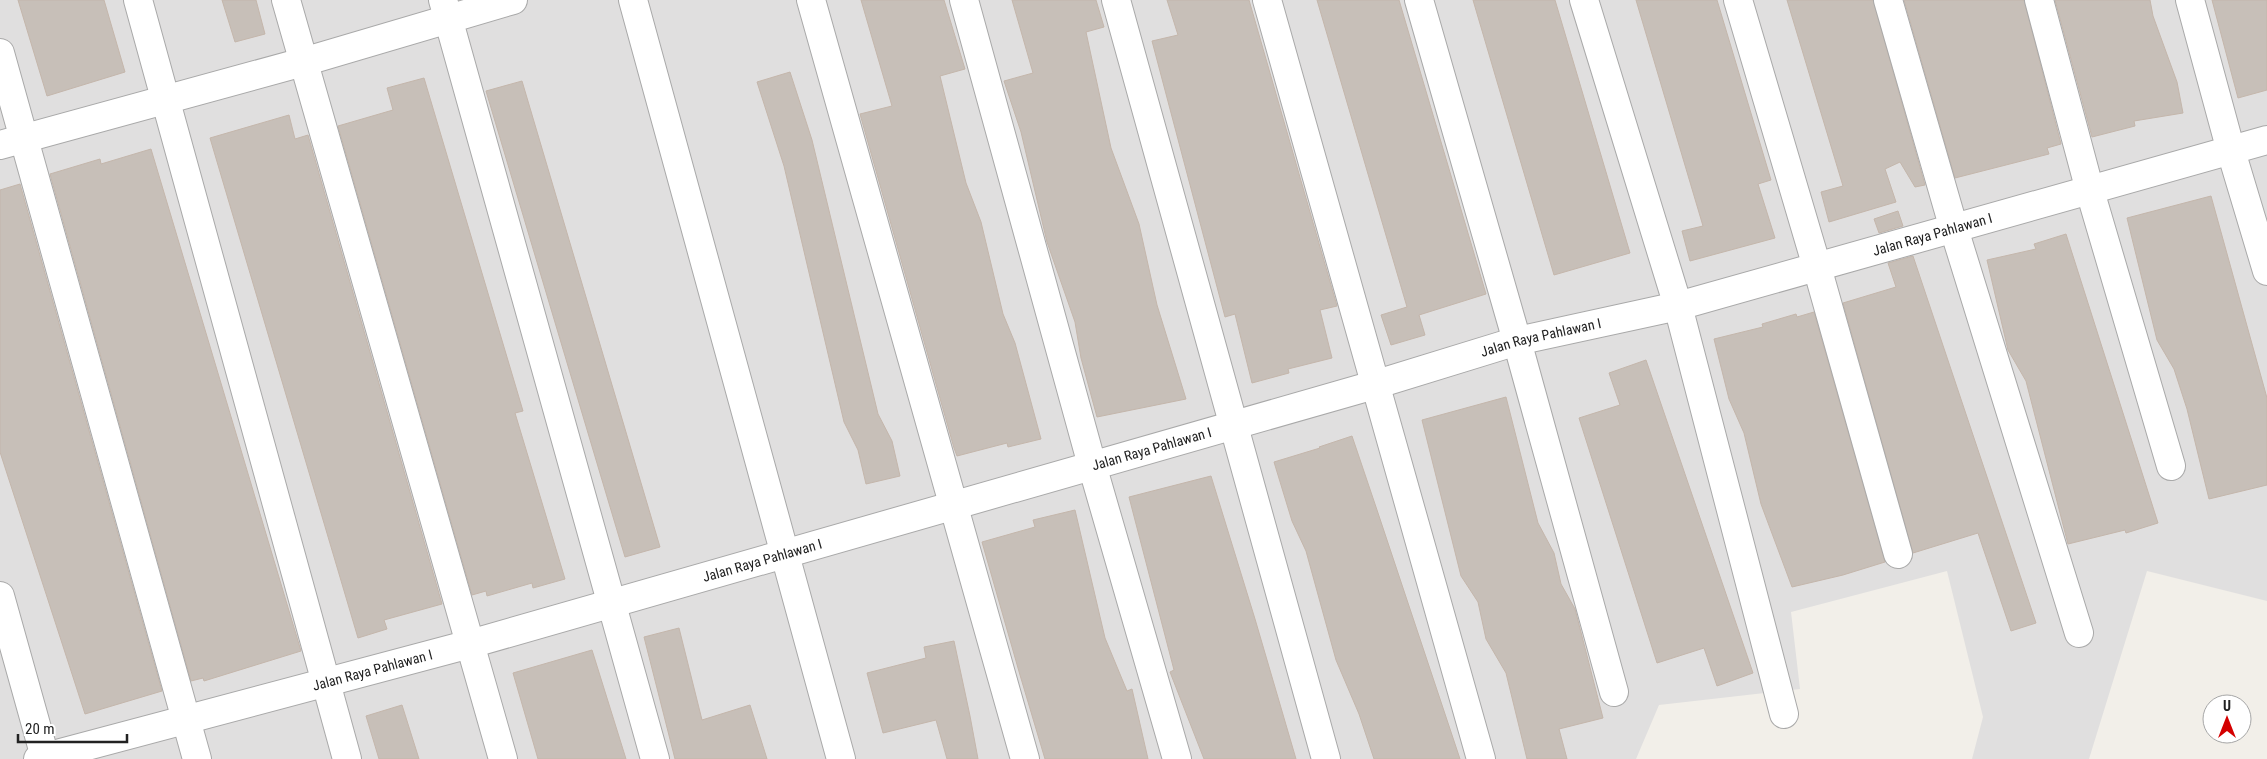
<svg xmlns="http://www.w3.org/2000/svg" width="2267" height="759" font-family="'Roboto Condensed',sans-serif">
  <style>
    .residential { fill: #e0dfdf }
    .building { fill: #c7bfb8; stroke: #c4b6ab }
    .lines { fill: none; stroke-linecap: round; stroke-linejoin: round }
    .minor-casing { stroke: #a9a9a9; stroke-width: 30 }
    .minor { stroke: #fff; stroke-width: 28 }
    .labels { text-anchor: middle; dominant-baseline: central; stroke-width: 5; stroke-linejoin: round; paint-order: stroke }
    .street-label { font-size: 14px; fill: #222; stroke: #fff }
  </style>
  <rect width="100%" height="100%" fill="#f2efe9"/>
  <path class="residential" d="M0,0H2267V601L2147,571L2089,759H1972L1983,717L1947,571L1791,612L1800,689L1659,705L1636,759H0Z"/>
  <g class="building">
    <path d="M18,0H104L125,72L47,96Z"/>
    <path d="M222,0H256L265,34L235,42Z"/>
    <path d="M861,0H944L965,69L940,76L966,183L981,222L1003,314L1015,343L1041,439L1008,447L1007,443L957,456L954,448L860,114L892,106Z"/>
    <path d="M1012,0H1096L1104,27L1086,32L1111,148L1139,224L1157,305L1186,399L1097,417L1081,358L1075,322L1047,242L1021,132L1004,81L1033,73Z"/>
    <path d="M1167,0H1249L1337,306L1320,310L1332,358L1288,369L1289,373L1252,383L1235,314L1225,317L1152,41L1178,35Z"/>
    <path d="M1317,0H1399L1486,294L1419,315L1425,335L1391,345L1381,315L1407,307Z"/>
    <path d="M1473,0H1555L1630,253L1554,275Z"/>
    <path d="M1636,0H1717L1771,180L1758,184L1775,238L1690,261L1682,231L1703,226Z"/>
    <path d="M1787,0H1873L1925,185L1915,187L1900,162L1885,169L1896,202L1829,222L1821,192L1843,186Z"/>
    <path d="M1904,0H2024L2061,144L2047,148L2049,154L1955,178Z"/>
    <path d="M2055,0H2150L2153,16L2177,82L2183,113L2134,121L2135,126L2092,137Z"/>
    <path d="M2212,0H2267V90L2238,98Z"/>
    <path d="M790,72L812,140L878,414L892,441L900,476L866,484L858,450L844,422L784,166L757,82Z"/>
    <path d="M424,78L523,411L515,413L565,579L533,588L532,583L487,596L486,591L472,595L338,126L393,110L387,88Z"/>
    <path d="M522,81L660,547L625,557L486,91Z"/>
    <path d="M289,115L295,139L308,135L442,604L384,620L387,629L358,638L210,138Z"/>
    <path d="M151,149L301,651L204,681L203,678L191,681L50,174L100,159L101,164Z"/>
    <path d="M20,184L162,691L85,714L0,452V190Z"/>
    <path d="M2211,196L2267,398V485L2209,499L2187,409L2174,369L2157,340L2127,218Z"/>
    <path d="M1898,211L1903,226L1879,233L1874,219Z"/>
    <path d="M2066,234L2158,523L2126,533L2125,530L2068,544L2026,381L2008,350L1987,260L2036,249L2034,244Z"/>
    <path d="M1913,256L2036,623L2011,631L1978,533L1913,553L1843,303L1896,287L1888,263Z"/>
    <path d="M1814,312L1885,562L1843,575L1792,587L1761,504L1744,433L1729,399L1714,339L1763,327L1762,324L1796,314L1797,317Z"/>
    <path d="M1646,360L1753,673L1717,686L1704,648L1657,663L1579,418L1620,405L1609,373Z"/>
    <path d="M1506,397L1538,523L1554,553L1561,584L1575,609L1603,718L1559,729L1567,759H1527L1506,673L1486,639L1478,602L1461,576L1422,420Z"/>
    <path d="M1352,436L1377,510L1460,759H1374L1359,714L1336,660L1306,551L1292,521L1274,462L1320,448L1319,447Z"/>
    <path d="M1211,476L1255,619L1296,759H1204L1170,672L1174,670L1129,497Z"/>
    <path d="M1075,510L1105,638L1127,691L1132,689L1148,759H1045L1020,675L982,542L1035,527L1033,520Z"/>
    <path d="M679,628L702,720L750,705L767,759H675L644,637Z"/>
    <path d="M954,641L970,716L978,759H947L936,720L883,733L867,673L926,658L924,647Z"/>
    <path d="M592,650L626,759H538L513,673Z"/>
    <path d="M402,705L419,759H379L366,716Z"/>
  </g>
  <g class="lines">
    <defs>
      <g id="minor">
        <path d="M138,0L347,759"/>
        <path d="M286,0L503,759"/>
        <path d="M443,0L655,759"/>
        <path d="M633,0L841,759"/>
        <path d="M811,0L1025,759"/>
        <path d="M964,0L1092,465L1177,759"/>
        <path d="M1116,0L1326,759"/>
        <path d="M1267,0L1481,759"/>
        <path d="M1419,0L1517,341L1614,692"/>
        <path d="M1584,0L1678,306L1784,714"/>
        <path d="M1738,0L1817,267L1898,554"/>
        <path d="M1888,0L1954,229L2079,633"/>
        <path d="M2039,0L2090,191L2171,466"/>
        <path d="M2190,0L2231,151L2267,271"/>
        <path d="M0,53L197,759"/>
        <path d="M0,145L303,62L513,0"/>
        <path d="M0,596L45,757"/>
        <path id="s1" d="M38,759L470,644L1374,385L1517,341L1678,306L2267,140"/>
      </g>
    </defs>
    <use href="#minor" class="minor-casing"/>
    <use href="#minor" class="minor"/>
  </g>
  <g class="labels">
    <g class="street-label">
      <text stroke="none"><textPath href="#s1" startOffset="1966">Jalan Raya Pahlawan I</textPath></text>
      <text stroke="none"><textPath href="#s1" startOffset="1561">Jalan Raya Pahlawan I</textPath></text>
      <text stroke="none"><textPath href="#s1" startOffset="1156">Jalan Raya Pahlawan I</textPath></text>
      <text stroke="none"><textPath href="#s1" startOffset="751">Jalan Raya Pahlawan I</textPath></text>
      <text stroke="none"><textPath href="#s1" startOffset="346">Jalan Raya Pahlawan I</textPath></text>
    </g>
  </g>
  <g transform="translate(2227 719)"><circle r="24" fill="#ffffff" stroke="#a7a7a7"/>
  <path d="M0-4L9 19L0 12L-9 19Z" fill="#d40000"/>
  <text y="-8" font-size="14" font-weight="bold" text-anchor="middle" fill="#222222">U</text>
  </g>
  <path d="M18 734v8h109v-8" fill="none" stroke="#222222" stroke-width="2.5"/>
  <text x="25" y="734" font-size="15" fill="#222222" stroke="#ffffff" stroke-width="4" paint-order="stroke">20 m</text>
</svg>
